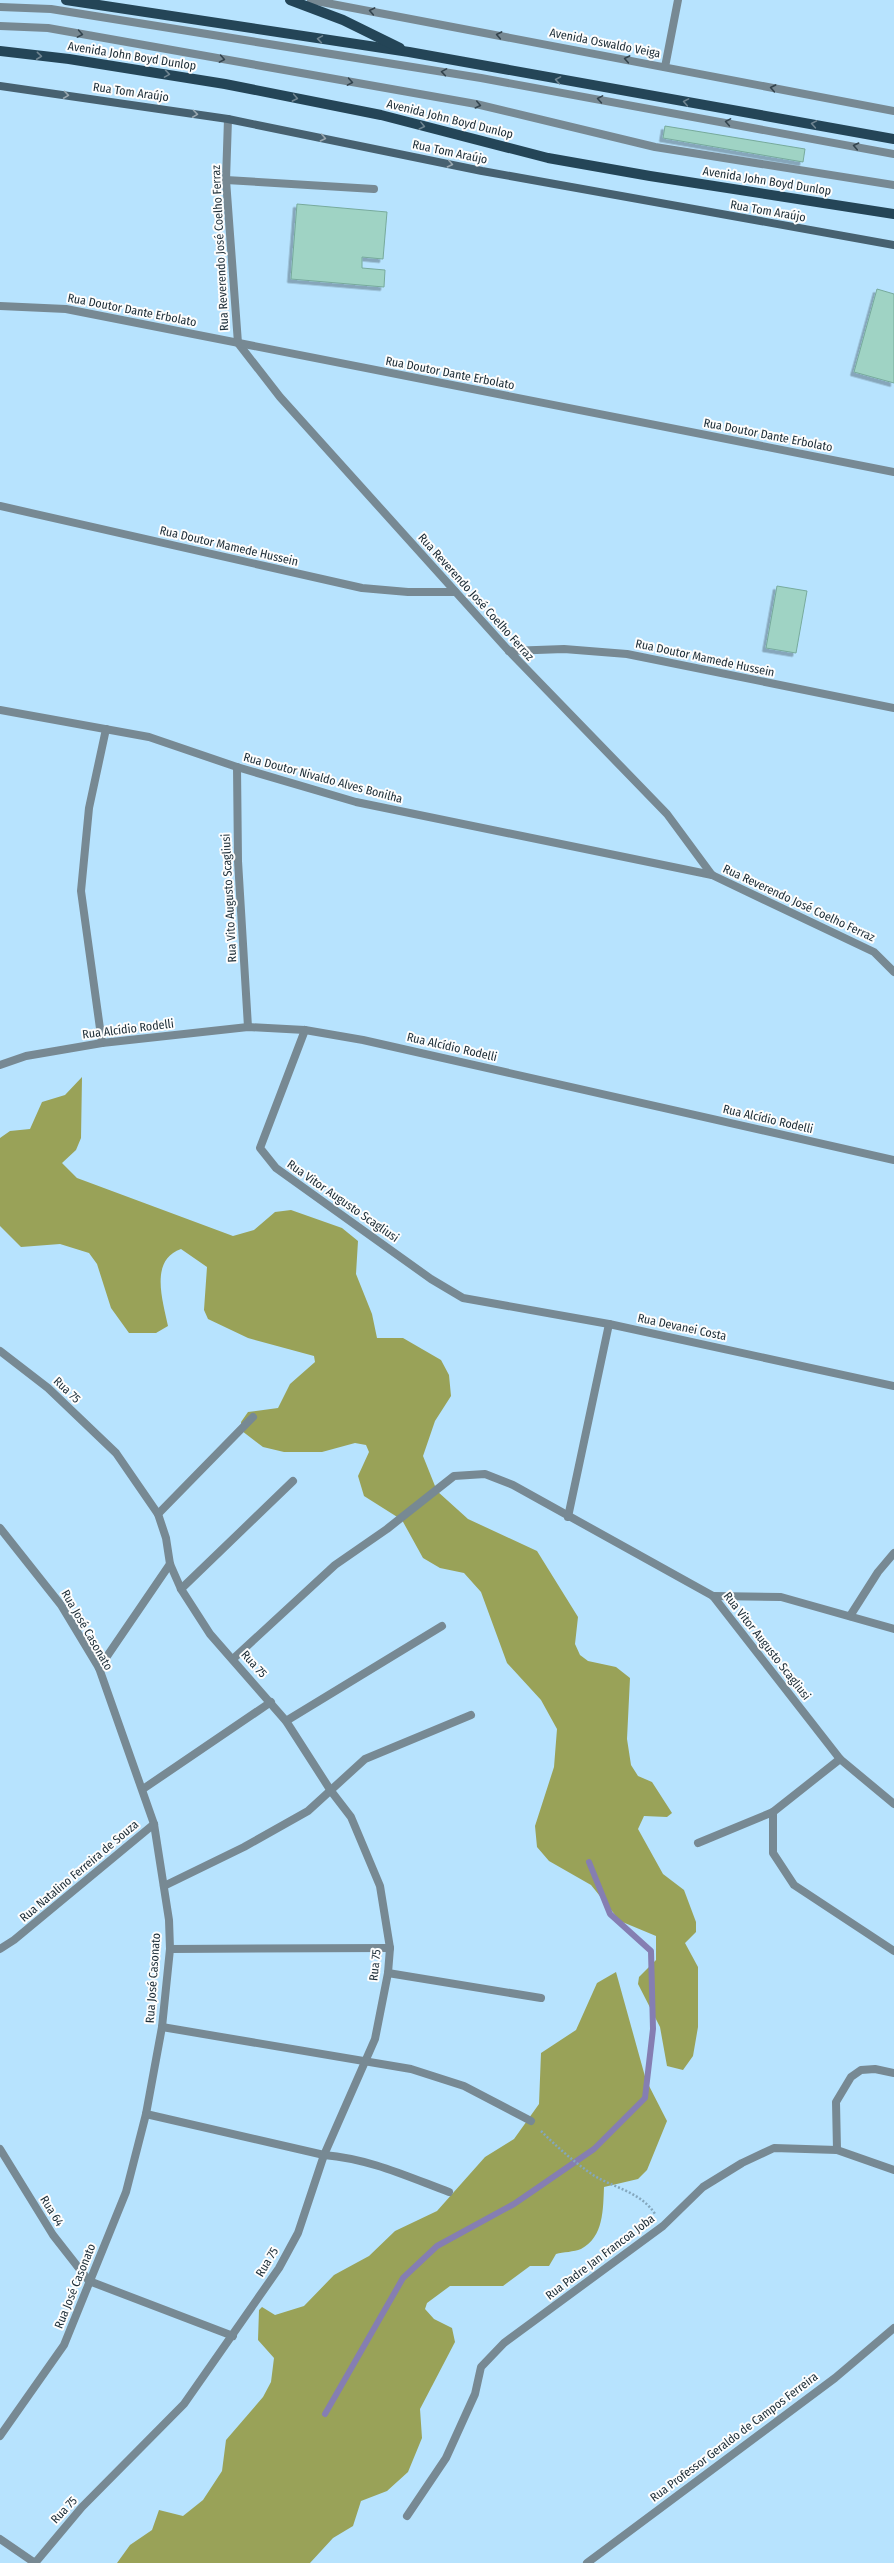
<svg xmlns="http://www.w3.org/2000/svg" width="894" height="2563" font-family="'Fira Sans Condensed',sans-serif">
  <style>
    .forest { fill: #99a258 }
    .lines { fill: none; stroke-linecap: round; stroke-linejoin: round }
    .stream { stroke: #857eb2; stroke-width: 6 }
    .building { fill: #9fd3c4; stroke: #77aa9c; filter: url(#shadow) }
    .path { stroke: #84a7bd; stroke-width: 2.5; stroke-dasharray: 2 2; stroke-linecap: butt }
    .lane { stroke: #778993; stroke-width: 8 }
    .street { stroke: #778993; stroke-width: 8 }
    .secondary { stroke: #476170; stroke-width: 8 }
    .primary { stroke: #244557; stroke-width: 10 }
    .oneway { stroke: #33444e }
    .oneway2 { stroke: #708591 }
    .oneway3 { stroke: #99a7af }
    .labels { text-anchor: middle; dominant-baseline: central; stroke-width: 4; stroke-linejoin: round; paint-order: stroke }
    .street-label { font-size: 12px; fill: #1c2d37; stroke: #fdfdfd }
  </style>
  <defs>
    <filter id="shadow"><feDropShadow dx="-3.5" dy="3.5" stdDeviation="0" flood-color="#0004"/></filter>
  </defs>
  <rect width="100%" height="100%" fill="#b7e3fe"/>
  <g class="forest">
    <path d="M82,1077L81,1138L76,1150L62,1163L77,1178L233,1236L254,1230L275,1212L291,1210L342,1228L358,1241L356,1274L372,1314L377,1338H403L441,1360L449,1375L451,1396L435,1421L423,1456L437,1491L468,1519L537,1551L578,1617L575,1644L580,1655L588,1661L616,1667L630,1678L627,1739L631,1765L638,1776L652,1782L672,1813L667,1817L644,1816L638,1829L663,1874L684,1890L696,1922V1932L685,1943L698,1967V2027L693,2056L683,2070L667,2066L660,2027L638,1984L639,1977L656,1960V1936L620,1921L591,1885L549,1861L537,1847L535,1826L554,1767L557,1729L541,1700L507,1663L481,1592L464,1573L440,1568L423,1558L402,1520L364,1496L358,1476L369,1452L366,1445L355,1443L322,1452H284L263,1447L242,1431L241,1422L248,1412L278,1408L290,1384L315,1362L314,1356L248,1338L208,1319L204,1310L207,1267L181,1249C149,1260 163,1301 168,1326L156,1333H129L111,1308L97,1264L89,1253L60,1244L21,1247L0,1226V1138L10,1131L30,1129L42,1102L65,1095Z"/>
    <path d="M616,1972L646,2080L667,2121L647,2170L638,2179L604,2187C603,2209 604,2237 581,2249C574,2252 563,2252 556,2254L549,2266H530L503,2286H450L427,2303L425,2309L434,2319L452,2328L455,2342L420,2409L422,2438L408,2472L387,2491L361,2501L353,2526L333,2538L310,2563H117L130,2545L152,2530L159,2510L183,2516L203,2500L222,2471L226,2440L263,2397L271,2382L274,2358L258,2340L259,2310L262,2307L275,2315L304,2306L334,2275L369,2256L395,2231L437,2211L485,2157L514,2139L539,2104L541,2053L576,2030L597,1983Z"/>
  </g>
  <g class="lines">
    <path class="stream" d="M325,2414L403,2278L437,2246L514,2204L594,2149L645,2098L653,2029L651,1951L610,1914L589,1862"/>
  </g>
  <g class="building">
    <path d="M665,126L805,149L803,162L663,138Z"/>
    <path d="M297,204L387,212L383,259L362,257V268L385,270L384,287L291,279Z"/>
    <path d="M877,289L894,294V383L854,372Z"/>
    <path d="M777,586L807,591L796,653L766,648Z"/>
  </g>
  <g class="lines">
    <path class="path" d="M541,2131C557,2147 574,2162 593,2175C614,2188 641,2192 655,2214"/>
    <g class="lane">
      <path d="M0,7L51,9L481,78L894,154"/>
      <path d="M0,26L48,28L476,104L655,147L894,185"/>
      <path d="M226,180L374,189"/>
      <path d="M158,1514L253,1417"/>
      <path d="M568,1517L609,1324"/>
      <path d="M181,1589L293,1481"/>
      <path d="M286,1721L442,1626"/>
      <path d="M143,1789L271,1702"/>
      <path d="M164,1886L244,1847L308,1811L365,1759L471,1715"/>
    </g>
    <g class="street">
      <path d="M311,0L894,111"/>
      <path d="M665,67L678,0"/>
      <path d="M228,119L226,180L238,343L280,397L509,651L667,814L712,875L874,952L894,972"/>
      <path d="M0,306L66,309L894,472"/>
      <path d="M0,506L362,588L408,592H455"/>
      <path d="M509,651L564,649L627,654L894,708"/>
      <path d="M0,710L149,737L237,767L356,802L712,875"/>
      <path d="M237,767L238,861L248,1027"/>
      <path d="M305,1030L260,1148L276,1168L431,1279L463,1298L609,1324L894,1386"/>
      <path d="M102,1043L81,891L89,808L106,729"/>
      <path d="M0,1065L26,1056L102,1043L248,1027L305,1030L363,1040L894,1160"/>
      <path d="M0,1351L48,1388L116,1453L158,1514L166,1538L170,1564L181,1589L210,1634L286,1721L331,1791L351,1817L380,1886L390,1948L388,1973L375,2039L324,2155L298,2233L279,2268L184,2404L82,2507L35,2563L0,2539"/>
      <path d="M0,1528L61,1605L99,1668L154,1824L169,1920L170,1949L162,2027L146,2114L126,2192L64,2345L0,2436"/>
      <path d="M713,1596L781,1597L894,1629"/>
      <path d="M850,1616L878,1572L894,1553"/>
      <path d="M233,1659L335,1565L387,1529L454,1476L485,1474L513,1485L713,1596L840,1759L894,1804"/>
      <path d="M99,1668L170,1564"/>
      <path d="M840,1759L773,1812V1853L794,1885L894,1951"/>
      <path d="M698,1843L773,1812"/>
      <path d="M0,1949L14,1940L154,1824"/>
      <path d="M170,1949L390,1948"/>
      <path d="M388,1973L541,1998"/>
      <path d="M162,2027L411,2069L464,2086L531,2121"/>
      <path d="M146,2114L324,2155C370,2159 406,2176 449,2192"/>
      <path d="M0,2149L53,2235L89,2281"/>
      <path d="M837,2150L836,2102L851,2077L861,2070L875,2069L894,2073"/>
      <path d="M89,2281L233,2336"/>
      <path d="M407,2516L446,2458L475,2394L481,2367L504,2343L663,2226L703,2187L742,2163L774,2148L837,2150L894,2170"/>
      <path d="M587,2563L835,2378L894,2328"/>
    </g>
    <path class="secondary" d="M0,86L228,119L482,171L894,245"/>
    <g class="primary">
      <path d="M66,0L409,52L894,139"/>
      <path d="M290,0L343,20L400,48"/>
      <path d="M0,51L69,59L225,84L381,115L548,158L650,176L894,214"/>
    </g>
  </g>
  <defs><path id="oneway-chevron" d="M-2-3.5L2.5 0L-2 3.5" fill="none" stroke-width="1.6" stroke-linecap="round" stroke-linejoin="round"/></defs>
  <g class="oneway">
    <use href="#oneway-chevron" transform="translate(372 11) rotate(-169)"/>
    <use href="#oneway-chevron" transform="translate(80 34) rotate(10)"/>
    <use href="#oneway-chevron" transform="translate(499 35) rotate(-169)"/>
    <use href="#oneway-chevron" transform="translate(222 59) rotate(10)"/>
    <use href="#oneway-chevron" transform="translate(627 59) rotate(-169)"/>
    <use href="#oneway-chevron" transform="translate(444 72) rotate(-171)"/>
    <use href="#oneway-chevron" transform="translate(350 82) rotate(10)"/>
    <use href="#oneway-chevron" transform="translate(773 88) rotate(-169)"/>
    <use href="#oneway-chevron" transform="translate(600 99) rotate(-170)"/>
    <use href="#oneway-chevron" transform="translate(478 105) rotate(13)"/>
    <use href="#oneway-chevron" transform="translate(728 122) rotate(-170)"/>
    <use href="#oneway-chevron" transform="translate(856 146) rotate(-168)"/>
  </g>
  <g class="oneway2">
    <use href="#oneway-chevron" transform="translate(320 39) rotate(-171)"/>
    <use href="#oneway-chevron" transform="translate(39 56) rotate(6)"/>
    <use href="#oneway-chevron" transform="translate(167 74) rotate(9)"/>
    <use href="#oneway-chevron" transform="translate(558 80) rotate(-170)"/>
    <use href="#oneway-chevron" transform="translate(295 98) rotate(11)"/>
    <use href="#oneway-chevron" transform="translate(686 102) rotate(-170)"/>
    <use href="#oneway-chevron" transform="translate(814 124) rotate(-170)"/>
    <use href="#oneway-chevron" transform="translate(422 126) rotate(14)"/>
  </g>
  <g class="oneway3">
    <use href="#oneway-chevron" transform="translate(66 95) rotate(8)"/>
    <use href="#oneway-chevron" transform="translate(195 114) rotate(8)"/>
    <use href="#oneway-chevron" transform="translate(323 138) rotate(12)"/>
    <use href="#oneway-chevron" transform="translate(450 164) rotate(12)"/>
  </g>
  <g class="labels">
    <g class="street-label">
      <text transform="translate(605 43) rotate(11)">Avenida Oswaldo Veiga</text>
      <text transform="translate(132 56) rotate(9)">Avenida John Boyd Dunlop</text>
      <text transform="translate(131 92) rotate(8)">Rua Tom Araújo</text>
      <text transform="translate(450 119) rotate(14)">Avenida John Boyd Dunlop</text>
      <text transform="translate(450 152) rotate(12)">Rua Tom Araújo</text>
      <text transform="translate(767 181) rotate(9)">Avenida John Boyd Dunlop</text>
      <text transform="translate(768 211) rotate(10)">Rua Tom Araújo</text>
      <text transform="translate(220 248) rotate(-93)">Rua Reverendo José Coelho Ferraz</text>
      <text transform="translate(132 310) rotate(11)">Rua Doutor Dante Erbolato</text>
      <text transform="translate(450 373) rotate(11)">Rua Doutor Dante Erbolato</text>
      <text transform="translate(768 435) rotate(11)">Rua Doutor Dante Erbolato</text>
      <text transform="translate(229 546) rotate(13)">Rua Doutor Mamede Hussein</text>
      <text transform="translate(476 597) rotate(48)">Rua Reverendo José Coelho Ferraz</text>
      <text transform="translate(705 658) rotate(12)">Rua Doutor Mamede Hussein</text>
      <text transform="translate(323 778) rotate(15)">Rua Doutor Nivaldo Alves Bonilha</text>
      <text transform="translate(229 898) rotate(-93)">Rua Vito Augusto Scagliusi</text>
      <text transform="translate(799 903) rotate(25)">Rua Reverendo José Coelho Ferraz</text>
      <text transform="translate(128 1029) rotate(-7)">Rua Alcídio Rodelli</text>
      <text transform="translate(452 1047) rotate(13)">Rua Alcídio Rodelli</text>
      <text transform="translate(768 1119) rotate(13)">Rua Alcídio Rodelli</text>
      <text transform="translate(343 1201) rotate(35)">Rua Vitor Augusto Scagliusi</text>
      <text transform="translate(682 1327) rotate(12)">Rua Devanei Costa</text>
      <text transform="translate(67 1390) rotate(43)">Rua 75</text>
      <text transform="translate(87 1630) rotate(60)">Rua José Casonato</text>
      <text transform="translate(767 1646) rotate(52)">Rua Vitor Augusto Scagliusi</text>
      <text transform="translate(254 1664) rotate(48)">Rua 75</text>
      <text transform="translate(79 1871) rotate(-40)">Rua Natalino Ferreira de Souza</text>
      <text transform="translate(375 1965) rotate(-84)">Rua 75</text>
      <text transform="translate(153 1978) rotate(-86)">Rua José Casonato</text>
      <text transform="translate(52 2211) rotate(58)">Rua 64</text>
      <text transform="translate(600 2257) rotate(-37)">Rua Padre Jan Francoa Joba</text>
      <text transform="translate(267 2262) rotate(-59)">Rua 75</text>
      <text transform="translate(75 2286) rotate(-68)">Rua José Casonato</text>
      <text transform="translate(734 2437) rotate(-37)">Rua Professor Geraldo de Campos Ferreira</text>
      <text transform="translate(64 2510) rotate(-47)">Rua 75</text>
    </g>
  </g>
</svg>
